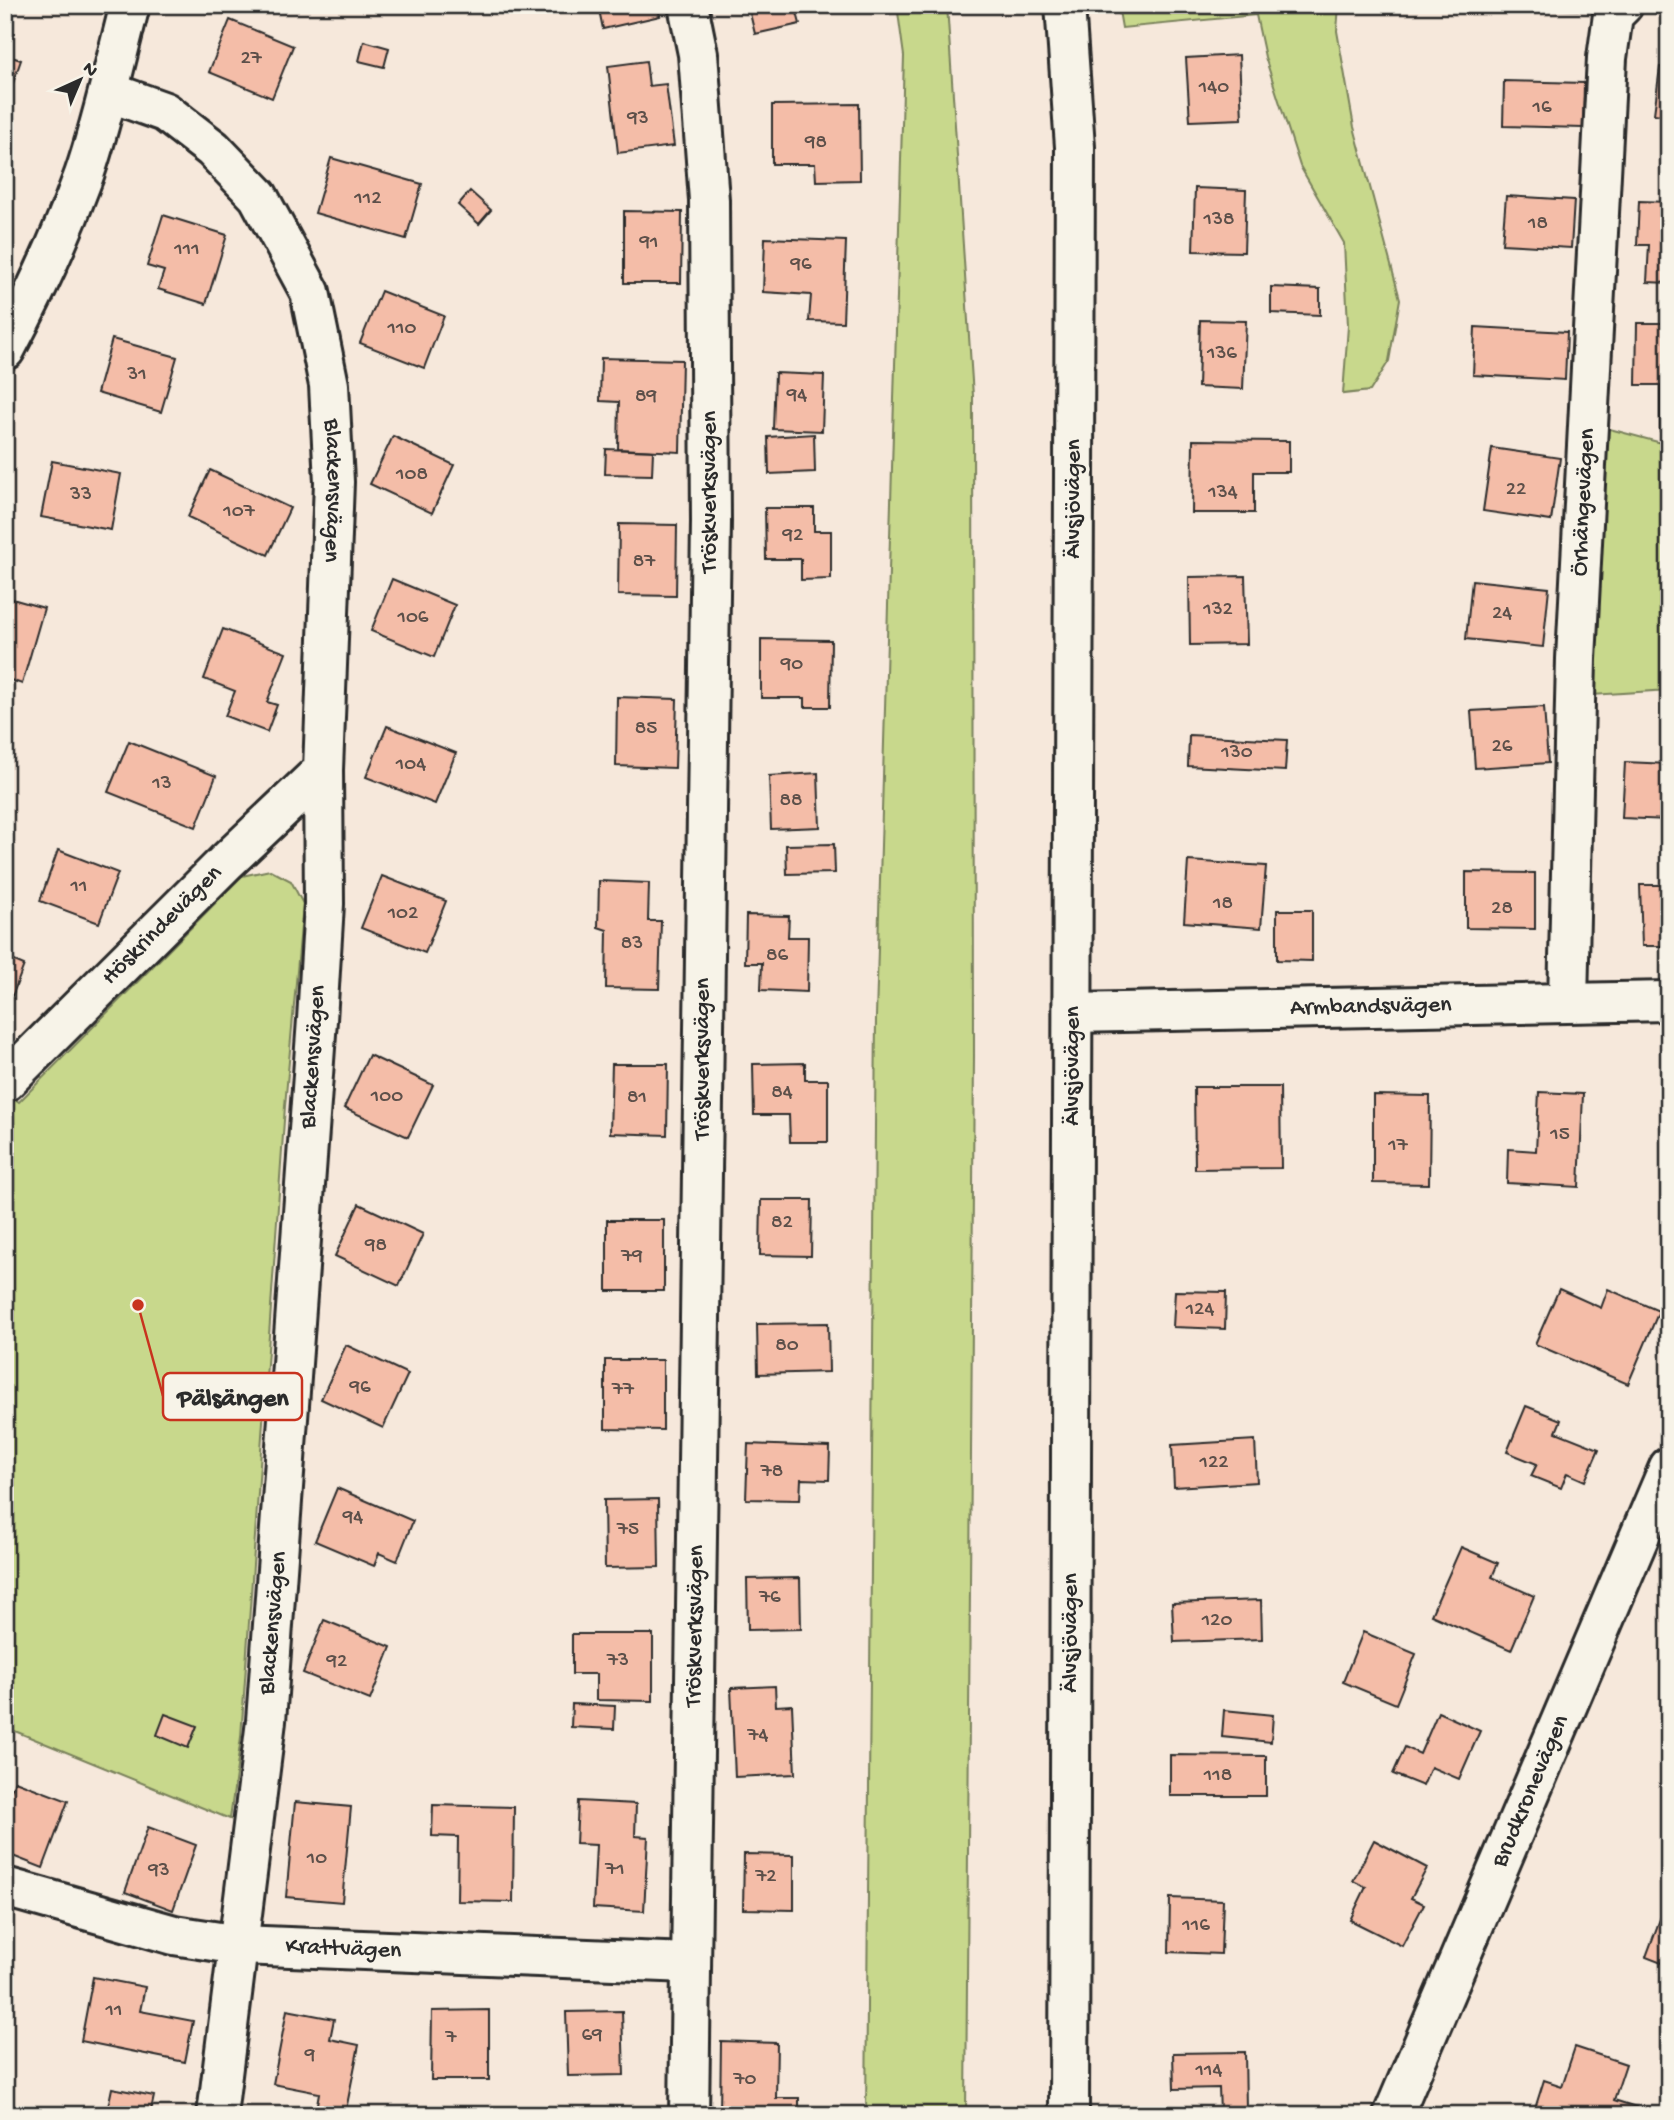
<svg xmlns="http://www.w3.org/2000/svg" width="1674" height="2120" font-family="'Gochi Hand',sans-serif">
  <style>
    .green { fill: #c8d88c; stroke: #7a825c; stroke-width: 2 }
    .building { fill: #f4bda8; stroke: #2b2b2b; stroke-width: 2 }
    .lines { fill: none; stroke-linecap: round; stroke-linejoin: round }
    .minor-casing { stroke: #2b2b2b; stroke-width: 44 }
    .tertiary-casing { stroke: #2b2b2b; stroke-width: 44 }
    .secondary-casing { stroke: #2b2b2b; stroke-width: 44 }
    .minor { stroke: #f7f3e8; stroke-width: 38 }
    .tertiary { stroke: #f7f3e8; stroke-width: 38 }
    .secondary { stroke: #f7f3e8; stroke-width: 38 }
    .labels { text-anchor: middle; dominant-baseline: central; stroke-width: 7; stroke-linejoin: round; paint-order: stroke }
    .number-label { font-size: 21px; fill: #5d504a }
    .street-label { font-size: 24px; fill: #2b2b2b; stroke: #f7f3e8 }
    .leader { fill: none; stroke: #c8321e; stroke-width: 2.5 }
    .callout-dot { fill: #c8321e; stroke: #f7f3e8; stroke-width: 2.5 }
    .callout { fill: #f7f3e8; stroke: #c8321e; stroke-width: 2.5 }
    .callout-label { font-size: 26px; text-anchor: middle; font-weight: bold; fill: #2b2b2b }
  </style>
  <rect width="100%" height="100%" fill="#f6e8db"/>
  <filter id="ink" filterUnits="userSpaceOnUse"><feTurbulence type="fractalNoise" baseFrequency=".0143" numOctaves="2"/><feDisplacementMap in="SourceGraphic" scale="14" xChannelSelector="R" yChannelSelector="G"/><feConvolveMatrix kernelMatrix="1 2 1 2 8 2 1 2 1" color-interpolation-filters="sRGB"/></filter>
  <g filter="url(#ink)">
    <g class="green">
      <path d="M897,5H947L973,396L974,1055L966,2115H866L876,1017L904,56Z"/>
      <path d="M1118,5H1339L1337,31L1354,127L1400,299L1389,361L1370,391L1343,394L1348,326L1344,243L1300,166L1265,57L1256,15L1122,28Z"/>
      <path d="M1606,428L1669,445V690L1592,695Z"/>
      <path d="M270,870L291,881L303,904L285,1106L241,1737L230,1819L5,1727V1092L19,1102L242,876Z"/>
    </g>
    <g class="building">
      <path d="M598,5H657L660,16L603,29Z"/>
      <path d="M748,5H795L800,24L755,34Z"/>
      <path d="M1520,5H1593V10L1519,8Z"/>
      <path d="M230,20L293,46L272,98L209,72Z"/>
      <path d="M364,41L389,48L384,67L359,61Z"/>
      <path d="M5,55L21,60L5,106Z"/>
      <path d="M1239,55L1242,119L1190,121L1186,58Z"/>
      <path d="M646,61L649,86L666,84L674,146L618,153L608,66Z"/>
      <path d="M1660,67L1669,68V116L1654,114Z"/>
      <path d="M1504,81L1584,83L1583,128L1503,126Z"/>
      <path d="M859,104L860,180L816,181L815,164H772V105Z"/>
      <path d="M331,158L422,184L406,239L315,213Z"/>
      <path d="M1195,188L1246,190L1244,252L1193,251Z"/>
      <path d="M470,191L491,210L479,224L458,205Z"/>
      <path d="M1506,196L1574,200L1571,248L1502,244Z"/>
      <path d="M1639,201L1669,202V283L1647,282L1649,245H1637Z"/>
      <path d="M624,211L682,212L681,283H624Z"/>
      <path d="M163,215L227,235L206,304L158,289L164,271L147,266Z"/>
      <path d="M765,238L846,241L843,322L809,321L811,295L763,292Z"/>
      <path d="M1271,287L1320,289V315L1271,313Z"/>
      <path d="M381,291L444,316L424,368L360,343Z"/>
      <path d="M1200,320L1246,321L1243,389L1198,387Z"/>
      <path d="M1637,323H1669V431H1660V385H1636Z"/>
      <path d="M1475,327L1567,332L1565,380L1473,375Z"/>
      <path d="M112,339L177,357L161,412L97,393Z"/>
      <path d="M601,358L682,360L680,452L618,449L619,402L600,401Z"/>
      <path d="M775,373L824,375L822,431L773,429Z"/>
      <path d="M814,434L815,472L769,474L768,437Z"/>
      <path d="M393,436L454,465L432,513L370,484Z"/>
      <path d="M1193,440L1289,441V472H1254V513H1192Z"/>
      <path d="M1492,448L1560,458L1551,521L1483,511Z"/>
      <path d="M606,449L653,451L652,475L605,474Z"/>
      <path d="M52,461L121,474L111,530L41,517Z"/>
      <path d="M210,470L290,508L268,555L188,517Z"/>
      <path d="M765,508H814V531H831V579L801,580V559H766Z"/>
      <path d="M619,524L677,525L676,596L618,595Z"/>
      <path d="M1245,576L1247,644L1190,645L1189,577Z"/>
      <path d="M392,579L455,605L434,657L371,631Z"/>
      <path d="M1472,580L1549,588L1543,647L1466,639Z"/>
      <path d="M5,597L44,608L22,684L5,678Z"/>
      <path d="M223,629L286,653L267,702L277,705L267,732L225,716L235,691L204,679Z"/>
      <path d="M761,639L831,640L830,707H805V698H761Z"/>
      <path d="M617,697L677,699L675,768L616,766Z"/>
      <path d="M1544,707L1548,763L1475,768L1471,711Z"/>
      <path d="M387,726L456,753L435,804L366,777Z"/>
      <path d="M1189,735L1287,740L1285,771L1188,766Z"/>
      <path d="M129,741L216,776L196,827L108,792Z"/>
      <path d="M1625,762L1669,764V820L1622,818Z"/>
      <path d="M818,773L820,827L771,829L769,776Z"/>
      <path d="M834,844L835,873L787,874L786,845Z"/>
      <path d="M58,850L118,873L99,923L40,901Z"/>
      <path d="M1188,861L1266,866L1261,928L1184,922Z"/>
      <path d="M1466,872L1535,873V929L1466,928Z"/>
      <path d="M382,876L446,901L425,953L361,928Z"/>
      <path d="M599,881L649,883L648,921H661L659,989L606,988L607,930L598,927Z"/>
      <path d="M1640,885H1669V946H1642Z"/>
      <path d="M1277,910H1312V961L1277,960Z"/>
      <path d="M746,915L789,916L788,937H808L807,992L761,990L762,963H745Z"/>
      <path d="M5,957L24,965L5,1015Z"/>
      <path d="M369,1055L433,1085L408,1137L344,1108Z"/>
      <path d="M805,1063V1080H828V1142H790L789,1115H754L753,1064Z"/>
      <path d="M612,1064H668L667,1135L610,1133Z"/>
      <path d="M1194,1087H1280L1281,1168L1195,1169Z"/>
      <path d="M1539,1092L1583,1094L1579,1187L1507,1183L1508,1149L1536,1151Z"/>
      <path d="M1373,1095L1430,1096L1429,1184L1373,1183Z"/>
      <path d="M761,1200H812L811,1256L760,1255Z"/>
      <path d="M359,1204L423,1234L399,1286L335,1256Z"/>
      <rect x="607" y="1220" width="57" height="71"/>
      <path d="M1559,1289L1601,1308L1608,1289L1659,1311L1628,1384L1535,1344Z"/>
      <path d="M1175,1291L1226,1292L1225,1329L1173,1327Z"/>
      <path d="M828,1323L829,1372L758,1374L757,1324Z"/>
      <path d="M346,1345L408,1374L383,1428L321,1399Z"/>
      <path d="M605,1360H663V1430L605,1429Z"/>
      <path d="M1526,1406L1561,1420L1556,1432L1599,1449L1585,1481L1567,1473L1561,1488L1531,1476L1537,1464L1507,1452Z"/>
      <path d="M1255,1440L1257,1482L1174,1487L1172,1445Z"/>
      <path d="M748,1444L830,1447L829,1480L801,1479L800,1500L746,1499Z"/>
      <path d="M337,1488L413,1521L397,1561L379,1553L374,1566L315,1541Z"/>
      <path d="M658,1499L659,1567L605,1568L604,1500Z"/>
      <path d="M1461,1547L1498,1563L1492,1577L1534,1596L1511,1650L1431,1615Z"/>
      <path d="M800,1578L801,1629L748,1630L747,1579Z"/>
      <path d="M1261,1600L1262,1639L1174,1642L1172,1603Z"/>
      <path d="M324,1620L391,1647L370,1700L303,1673Z"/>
      <path d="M1363,1632L1416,1654L1396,1704L1343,1682Z"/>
      <path d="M572,1634H653V1701L596,1700V1674H572Z"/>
      <path d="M775,1686L776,1706L792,1705L795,1774L735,1777L731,1688Z"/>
      <path d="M572,1704L615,1706L614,1729L571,1727Z"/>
      <path d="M1224,1710L1273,1715L1271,1742L1222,1737Z"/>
      <path d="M1438,1712L1480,1731L1459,1779L1431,1767L1423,1786L1393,1774L1405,1747L1420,1754Z"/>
      <path d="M165,1714L197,1726L188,1748L157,1735Z"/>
      <path d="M1170,1755L1266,1756V1796H1170Z"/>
      <path d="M15,1781L68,1801L43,1868L5,1853V1806Z"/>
      <path d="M578,1801L636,1804L635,1836L648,1837L644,1911L593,1908L596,1845L576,1844Z"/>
      <path d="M295,1802L351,1807L342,1902L286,1897Z"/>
      <path d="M433,1805L514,1807L513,1902L457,1901L458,1837L432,1836Z"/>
      <path d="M148,1827L196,1845L173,1910L125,1892Z"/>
      <path d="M1374,1840L1427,1868L1411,1898L1424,1904L1402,1946L1350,1920L1366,1887L1353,1881Z"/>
      <path d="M744,1854L794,1855V1910L743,1909Z"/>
      <path d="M1170,1898L1223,1900L1221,1954L1169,1952Z"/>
      <path d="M1663,1911L1669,1913V1981L1662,1978L1667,1965L1646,1957Z"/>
      <path d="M93,1977L145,1987L140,2011L193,2021L185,2062L81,2041Z"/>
      <path d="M287,2010L334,2019L330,2039L359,2045L345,2115H315L319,2093L273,2084Z"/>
      <path d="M489,2010V2080H431L432,2011Z"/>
      <path d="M622,2011L624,2075L568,2076L566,2012Z"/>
      <path d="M721,2041L777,2043L776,2098H799V2115H720Z"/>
      <path d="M1575,2047L1626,2064L1614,2100L1636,2107L1633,2115H1533L1544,2080L1562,2086Z"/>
      <path d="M1245,2052L1246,2109L1220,2110L1219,2088L1174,2089L1173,2053Z"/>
      <path d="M112,2088L154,2096L150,2115L107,2112Z"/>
    </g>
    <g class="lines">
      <defs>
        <g id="minor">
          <path d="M688,5L698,54L709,200L711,522L689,2115"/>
          <path id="s1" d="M109,92L165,112L213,149L258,196L310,292L329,385L334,482L323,770L324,904L317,1020L266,1721L217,2115"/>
          <path id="s2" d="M1568,1002L1576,659L1607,58L1613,15L1623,5"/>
          <path id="s3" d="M1073,1013L1669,1001"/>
          <path id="s4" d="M5,1082L225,863L323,770"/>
          <path id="s5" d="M5,1887L174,1935L239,1945L689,1963"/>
          <path id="s6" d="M1393,2115L1669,1467"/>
        </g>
        <path id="tertiary" d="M5,350C35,294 62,235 84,175C103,120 115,62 130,5"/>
        <path id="secondary" d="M1065,5L1075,147L1069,2115"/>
      </defs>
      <use href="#minor" class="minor-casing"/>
      <use href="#tertiary" class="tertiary-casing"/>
      <use href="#secondary" class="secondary-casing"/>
      <use href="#minor" class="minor"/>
      <use href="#tertiary" class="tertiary"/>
      <use href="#secondary" class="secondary"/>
    </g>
  </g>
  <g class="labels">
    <g class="number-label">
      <text x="251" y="59">27</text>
      <text x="1214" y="88">140</text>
      <text x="1542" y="108">16</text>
      <text x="638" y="119">93</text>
      <text x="816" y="143">98</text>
      <text x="368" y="199">112</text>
      <text x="1219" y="220">138</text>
      <text x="1538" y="224">18</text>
      <text x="649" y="243">91</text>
      <text x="187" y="250">111</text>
      <text x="801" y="265">96</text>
      <text x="402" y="329">110</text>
      <text x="1222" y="354">136</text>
      <text x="137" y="375">31</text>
      <text x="797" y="396">94</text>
      <text x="646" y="397">89</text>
      <text x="412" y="475">108</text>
      <text x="1516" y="490">22</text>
      <text x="1223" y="493">134</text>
      <text x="81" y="495">33</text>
      <text x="239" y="512">107</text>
      <text x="793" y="536">92</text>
      <text x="644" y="562">87</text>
      <text x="1218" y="610">132</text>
      <text x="1502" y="614">24</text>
      <text x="413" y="618">106</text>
      <text x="792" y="665">90</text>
      <text x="646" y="729">85</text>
      <text x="1502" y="747">26</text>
      <text x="1237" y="753">130</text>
      <text x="411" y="765">104</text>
      <text x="162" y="784">13</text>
      <text x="791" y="801">88</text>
      <text x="79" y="887">11</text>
      <text x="1223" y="904">18</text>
      <text x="1502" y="909">28</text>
      <text x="403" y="914">102</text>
      <text x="632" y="944">83</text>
      <text x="777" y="956">86</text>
      <text x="782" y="1093">84</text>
      <text x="387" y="1097">100</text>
      <text x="637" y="1098">81</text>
      <text x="1560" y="1135">15</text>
      <text x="1398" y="1146">17</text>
      <text x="782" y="1223">82</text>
      <text x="376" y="1246">98</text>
      <text x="632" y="1257">79</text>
      <text x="1200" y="1310">124</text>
      <text x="787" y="1346">80</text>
      <text x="360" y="1388">96</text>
      <text x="623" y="1390">77</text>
      <text x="1214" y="1463">122</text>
      <text x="772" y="1472">78</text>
      <text x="353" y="1518">94</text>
      <text x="628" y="1530">75</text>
      <text x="770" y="1598">76</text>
      <text x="1217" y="1621">120</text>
      <text x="618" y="1661">73</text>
      <text x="337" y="1662">92</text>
      <text x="758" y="1736">74</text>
      <text x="1218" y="1776">118</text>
      <text x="317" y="1859">10</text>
      <text x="615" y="1870">71</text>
      <text x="159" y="1871">93</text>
      <text x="766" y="1877">72</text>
      <text x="1196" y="1926">116</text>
      <text x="114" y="2011">11</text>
      <text x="592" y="2036">69</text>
      <text x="451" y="2038">7</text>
      <text x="310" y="2056">9</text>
      <text x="1209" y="2071">114</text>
      <text x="745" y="2080">70</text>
    </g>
    <g class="street-label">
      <text stroke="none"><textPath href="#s1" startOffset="495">Blackensvägen</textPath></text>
      <text transform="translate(710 492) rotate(-90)">Tröskverksvägen</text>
      <text transform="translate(1074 499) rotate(-90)">Älvsjövägen</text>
      <text stroke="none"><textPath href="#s2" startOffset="500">Örhängevägen</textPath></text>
      <text stroke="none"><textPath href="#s4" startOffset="222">Höskrindevägen</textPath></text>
      <text stroke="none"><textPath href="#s3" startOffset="298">Armbandsvägen</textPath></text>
      <text transform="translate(314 1057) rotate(-86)">Blackensvägen</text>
      <text transform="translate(703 1059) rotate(-90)">Tröskverksvägen</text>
      <text transform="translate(1073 1066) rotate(-90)">Älvsjövägen</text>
      <text transform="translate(274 1623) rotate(-85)">Blackensvägen</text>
      <text transform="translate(696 1626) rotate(-89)">Tröskverksvägen</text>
      <text transform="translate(1071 1633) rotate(-90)">Älvsjövägen</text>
      <text stroke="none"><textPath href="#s6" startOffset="352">Brudkronevägen</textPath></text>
      <text stroke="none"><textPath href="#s5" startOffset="346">Krattvägen</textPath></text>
    </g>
  </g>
  <path class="leader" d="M138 1305L163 1396"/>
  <circle class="callout-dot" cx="138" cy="1305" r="7"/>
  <rect class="callout" x="163" y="1373" width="139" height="47" rx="7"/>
  <g class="callout-label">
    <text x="233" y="1405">Pälsängen</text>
  </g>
  <rect width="1674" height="2120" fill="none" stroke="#f7f3e8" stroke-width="28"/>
  <rect x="14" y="14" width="1646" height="2092" fill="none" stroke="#2b2b2b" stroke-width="2.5" filter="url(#ink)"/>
  <g transform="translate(80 80) rotate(44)" stroke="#f7f3e8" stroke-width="5" paint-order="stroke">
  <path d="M0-5L12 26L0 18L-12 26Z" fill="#2b2b2b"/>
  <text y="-10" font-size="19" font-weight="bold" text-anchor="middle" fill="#2b2b2b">N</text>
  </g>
</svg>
